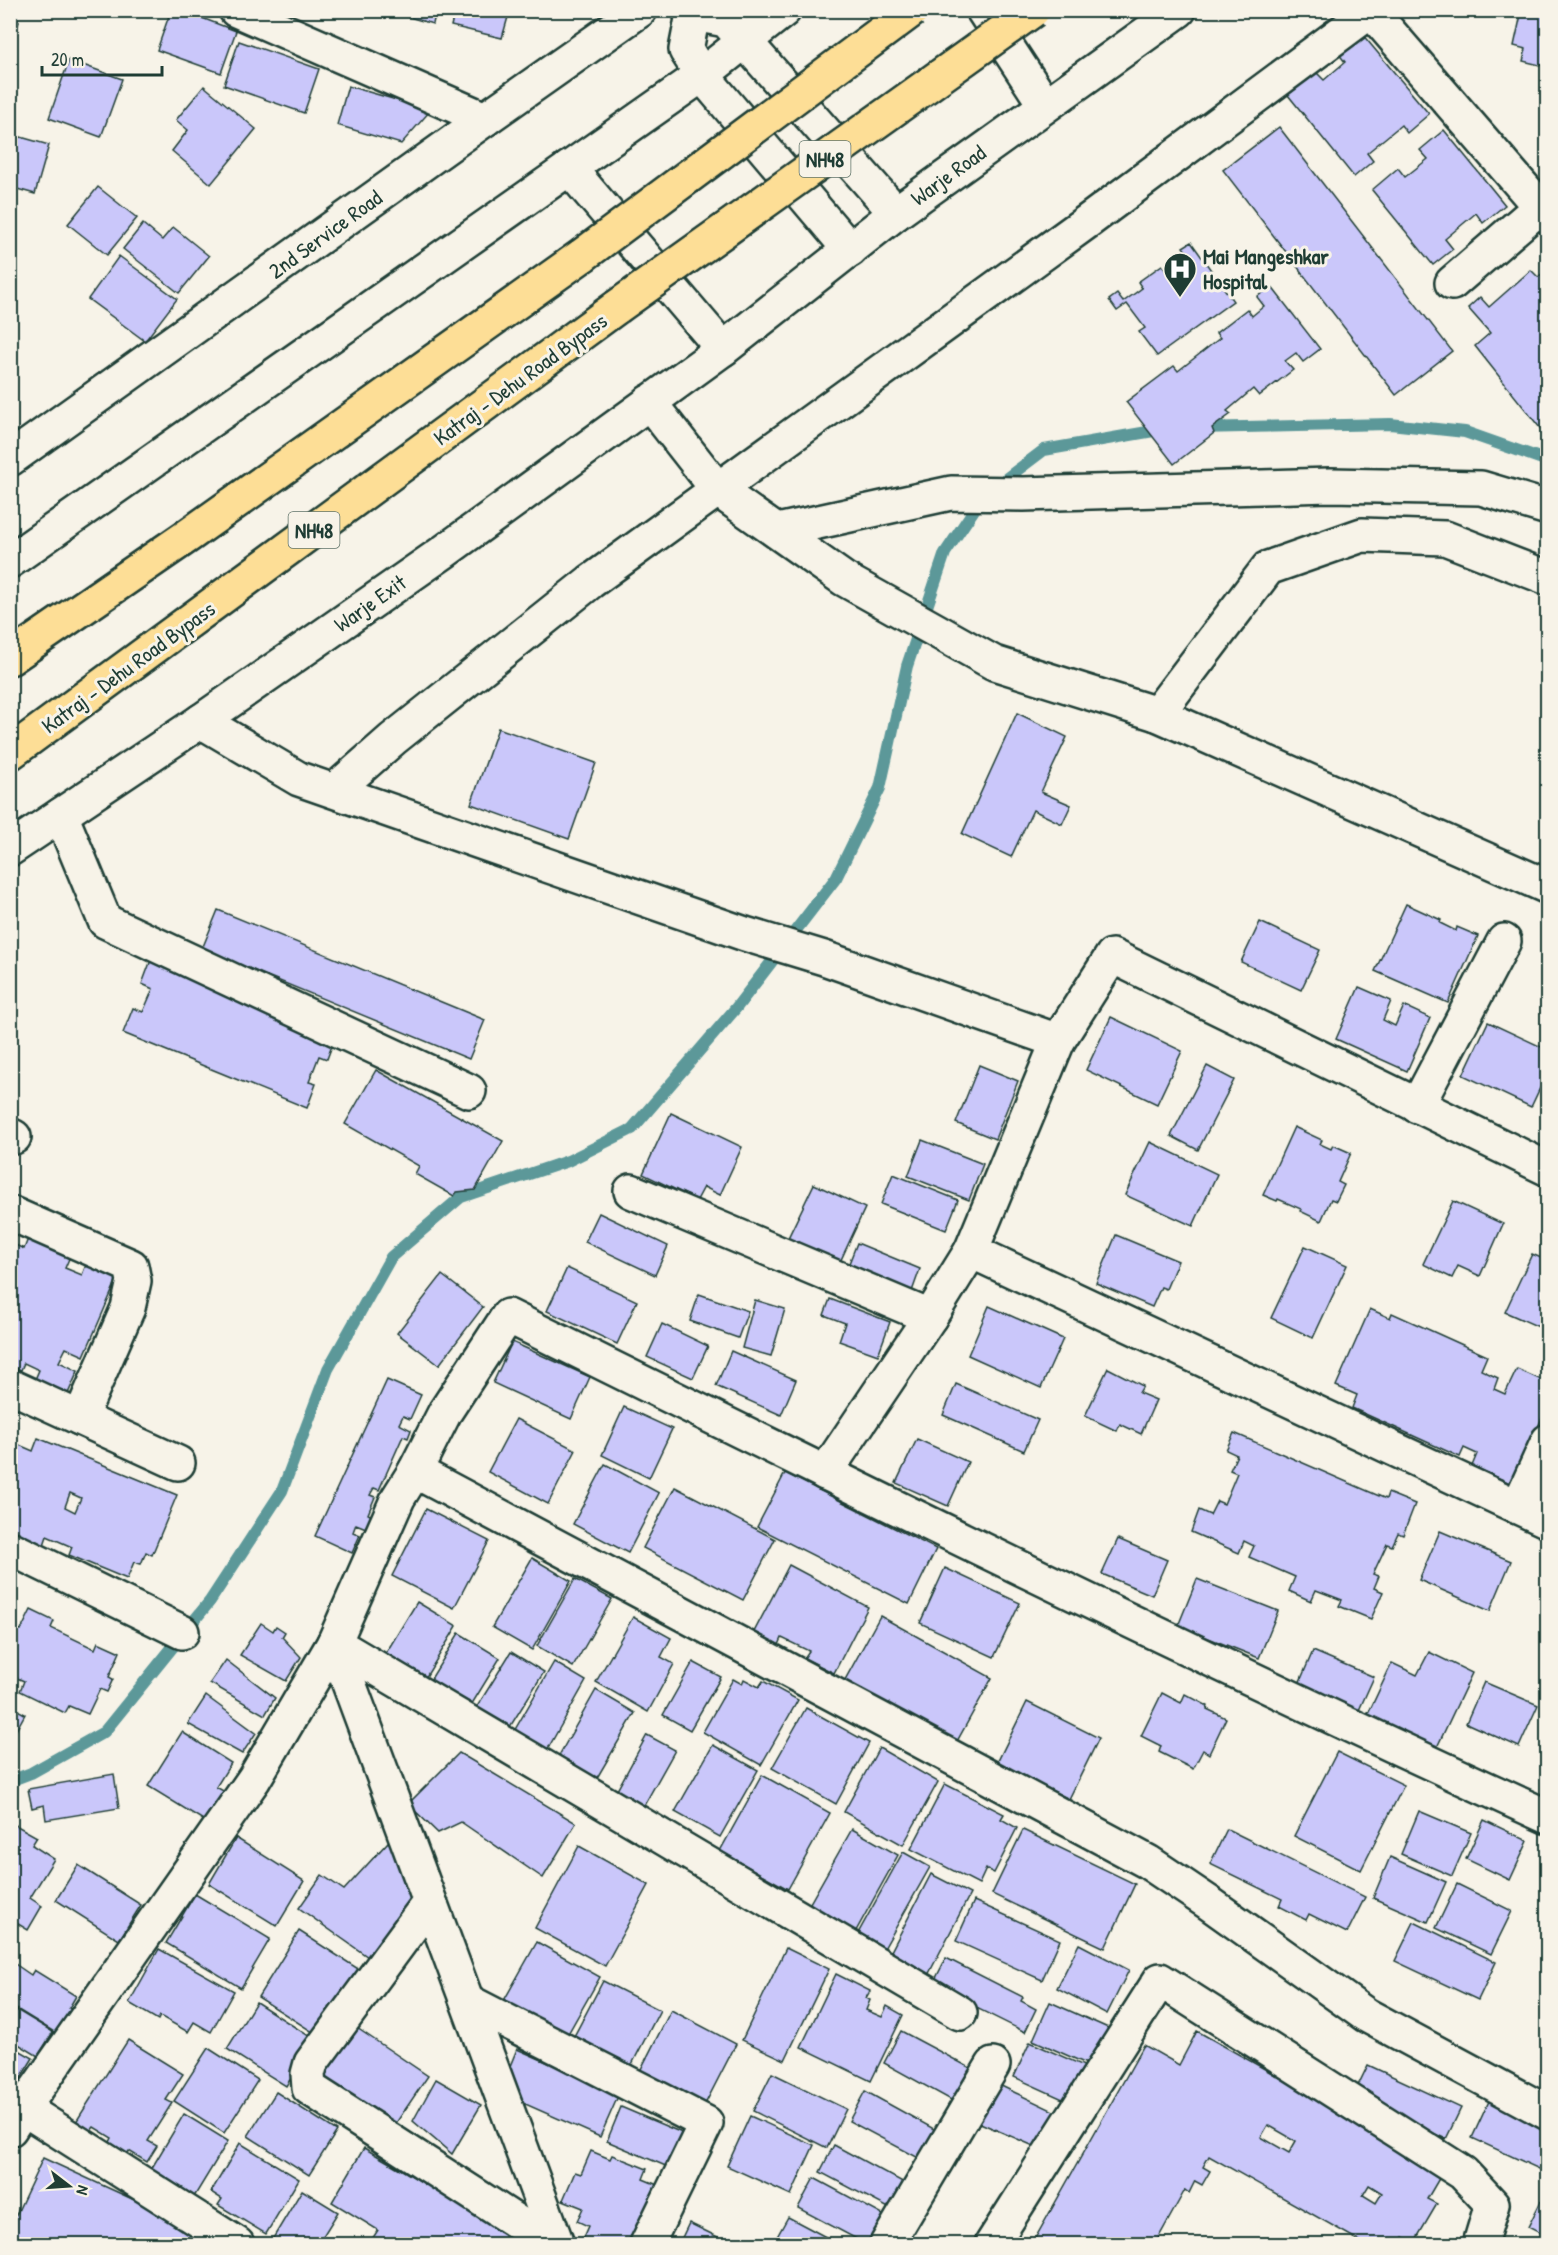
<svg xmlns="http://www.w3.org/2000/svg" width="1558" height="2255" font-family="'Patrick Hand',sans-serif">
  <style>
    .lines { fill: none; stroke-linecap: round; stroke-linejoin: round }
    .stream { stroke: #5c9899; stroke-width: 12 }
    .building { fill: #cac7fa; stroke: #1f3d34; stroke-width: 1.5; fill-rule: evenodd }
    .minor-casing { stroke: #1f3d34; stroke-width: 38 }
    .highway-casing { stroke: #1f3d34; stroke-width: 38 }
    .minor { stroke: #f7f3e8; stroke-width: 33 }
    .highway { stroke: #fdde96; stroke-width: 33 }
    .highway-bridge-casing { stroke: #1f3d34; stroke-width: 38; stroke-linecap: butt }
    .highway-bridge { stroke: #fdde96; stroke-width: 33 }
    .labels { text-anchor: middle; dominant-baseline: central; stroke-width: 6; stroke-linejoin: round; paint-order: stroke }
    .shield { fill: #f7f3e8; stroke: #60746a; stroke-width: 1.5 }
    .shield-label { font-size: 21px; font-weight: bold; fill: #1f3d34 }
    .street-label { font-size: 22px; fill: #1f3d34; stroke: #f7f3e8 }
    .poi-label { font-size: 22px; font-weight: bold; fill: #1f3d34; stroke: #f7f3e8; text-anchor: start }
  </style>
  <rect width="100%" height="100%" fill="#f7f3e8"/>
  <filter id="ink" filterUnits="userSpaceOnUse"><feTurbulence type="fractalNoise" baseFrequency=".0167" numOctaves="2"/><feDisplacementMap in="SourceGraphic" scale="12" xChannelSelector="R" yChannelSelector="G"/><feConvolveMatrix kernelMatrix="1 2 1 2 8 2 1 2 1" color-interpolation-filters="sRGB"/></filter>
  <g filter="url(#ink)">
    <g class="lines">
      <g class="stream">
        <path d="M1197,428L1390,424L1465,432L1548,461"/>
        <path d="M995,487L1044,450L1165,429"/>
        <path d="M10,1781L31,1773L104,1732L210,1601L282,1491L328,1369L391,1257L461,1197L568,1161L632,1129L736,1008L836,878L880,788L907,666L945,553L982,498"/>
      </g>
    </g>
    <g class="building">
      <path d="M83,10H104L101,17Z"/>
      <path d="M171,10H181L236,31L221,73L157,50Z"/>
      <path d="M385,10H436L433,24Z"/>
      <path d="M455,10H510L502,38L451,26Z"/>
      <path d="M1522,10H1548V67L1523,61L1526,49L1514,46Z"/>
      <path d="M10,19L19,22L10,44Z"/>
      <path d="M1362,34L1429,114L1407,133L1401,125L1367,153L1373,161L1354,177L1288,95L1316,72L1324,80L1345,62L1338,53Z"/>
      <path d="M239,41L319,69L304,113L224,85Z"/>
      <path d="M69,60L122,79L101,137L49,118Z"/>
      <path d="M204,86L256,129L211,184L172,151L188,130L176,120Z"/>
      <path d="M348,86L431,110L401,144L337,125Z"/>
      <path d="M1279,127L1452,351L1396,395L1223,170Z"/>
      <path d="M1444,130L1505,205L1483,223L1476,213L1445,239L1453,249L1433,265L1372,190L1398,168L1405,177L1428,159L1420,150Z"/>
      <path d="M10,134L49,145L35,194L10,187Z"/>
      <path d="M98,187L137,218L107,255L68,224Z"/>
      <path d="M143,224L162,240L173,227L209,256L179,293L123,249Z"/>
      <path d="M1191,242L1233,301L1157,356L1139,332L1145,328L1127,304L1117,311L1109,300L1117,294L1123,302L1142,288L1138,282L1162,265L1168,272L1190,256L1183,247Z"/>
      <path d="M119,256L177,299L145,341L88,299Z"/>
      <path d="M1548,269V438L1475,346L1490,333L1468,308L1480,297L1489,307L1531,270L1538,277Z"/>
      <path d="M1271,286L1320,349L1303,362L1296,353L1285,361L1293,370L1259,396L1253,389L1227,411L1231,414L1212,428L1214,433L1174,464L1126,402L1174,366L1178,371L1220,338L1216,333L1247,309L1252,316L1264,306L1257,297Z"/>
      <path d="M1017,713L1067,737L1041,792L1071,805L1062,824L1033,810L1011,857L962,834Z"/>
      <path d="M498,728L596,763L569,839L471,804Z"/>
      <path d="M1406,904L1441,920L1440,923L1456,931L1457,927L1478,936L1448,1003L1375,971Z"/>
      <path d="M218,910L485,1020L469,1059L202,949Z"/>
      <path d="M1260,922L1320,950L1301,990L1241,962Z"/>
      <path d="M151,960L336,1035L327,1059L319,1056L309,1082L316,1084L307,1108L123,1033L133,1008L143,1012L153,989L142,984Z"/>
      <path d="M1359,987L1391,1001L1383,1020L1395,1026L1404,1006L1430,1018L1407,1071L1336,1039Z"/>
      <path d="M1111,1017L1182,1051L1157,1104L1086,1070Z"/>
      <path d="M1488,1022L1548,1050V1071L1531,1107L1463,1075Z"/>
      <path d="M979,1065L1018,1081L995,1139L956,1123Z"/>
      <path d="M1207,1066L1234,1080L1198,1150L1171,1136Z"/>
      <path d="M376,1070L503,1141L475,1190L457,1192L454,1196L415,1174L419,1166L345,1124Z"/>
      <path d="M671,1113L742,1147L720,1195L704,1187L697,1200L643,1174Z"/>
      <path d="M1294,1127L1322,1140L1320,1144L1331,1149L1333,1145L1351,1153L1338,1182L1344,1185L1336,1201L1331,1199L1321,1221L1300,1211L1301,1209L1278,1199L1277,1201L1263,1195Z"/>
      <path d="M922,1140L983,1164L969,1200L908,1176Z"/>
      <path d="M1150,1142L1217,1174L1193,1226L1125,1195Z"/>
      <path d="M893,1174L958,1200L946,1230L881,1204Z"/>
      <path d="M814,1184L865,1208L839,1264L787,1240Z"/>
      <path d="M1453,1201L1503,1224L1480,1276L1458,1266L1452,1278L1423,1264Z"/>
      <path d="M599,1213L668,1246L655,1275L585,1242Z"/>
      <path d="M10,1229L16,1231L11,1243L24,1249L29,1236L71,1254L65,1268L82,1275L87,1262L119,1275L84,1356L66,1348L59,1362L78,1371L66,1398L33,1384L39,1370L24,1363L21,1370L10,1366Z"/>
      <path d="M1116,1235L1178,1261L1166,1289L1161,1287L1152,1307L1096,1283Z"/>
      <path d="M857,1243L920,1269L910,1297L846,1271Z"/>
      <path d="M1305,1246L1347,1265L1313,1338L1271,1318Z"/>
      <path d="M1532,1254L1548,1261V1331L1505,1312Z"/>
      <path d="M567,1268L637,1301L617,1344L547,1311Z"/>
      <path d="M442,1275L483,1307L439,1365L397,1333Z"/>
      <path d="M699,1294L748,1311L738,1338L690,1321Z"/>
      <path d="M830,1299L890,1322L878,1355L839,1341L845,1323L824,1315Z"/>
      <path d="M755,1300L785,1309L771,1356L742,1348Z"/>
      <path d="M989,1306L1063,1339L1041,1388L968,1355Z"/>
      <path d="M1370,1309L1390,1318L1392,1313L1487,1356L1481,1370L1498,1378L1494,1389L1505,1394L1517,1369L1548,1383V1405L1512,1484L1472,1466L1477,1454L1464,1448L1460,1457L1352,1408L1357,1395L1336,1386Z"/>
      <path d="M662,1324L708,1346L693,1378L647,1357Z"/>
      <path d="M512,1342L590,1377L571,1419L493,1383Z"/>
      <path d="M731,1351L796,1380L781,1415L716,1386Z"/>
      <path d="M1108,1368L1143,1386L1139,1393L1156,1400L1141,1434L1120,1424L1117,1431L1085,1416Z"/>
      <path d="M387,1380L421,1395L410,1419L403,1416L399,1424L411,1430L408,1438L403,1436L379,1490L374,1488L370,1495L375,1497L368,1514L372,1516L366,1528L356,1524L353,1532L360,1535L352,1553L315,1536Z"/>
      <path d="M956,1384L1038,1420L1024,1451L943,1415Z"/>
      <path d="M624,1407L672,1429L649,1478L602,1455Z"/>
      <path d="M516,1419L576,1450L548,1504L488,1472Z"/>
      <path d="M1234,1433L1386,1499L1388,1493L1415,1504L1403,1535L1398,1533L1392,1546L1387,1544L1373,1574L1379,1576L1374,1588L1383,1592L1371,1619L1339,1606L1342,1600L1316,1590L1311,1601L1289,1591L1295,1577L1249,1557L1254,1546L1244,1541L1239,1553L1191,1532L1199,1510L1210,1515L1217,1501L1224,1504L1237,1473L1230,1470L1237,1455L1226,1450Z"/>
      <path d="M38,1438L177,1495L152,1555L146,1552L141,1564L134,1562L127,1579L69,1555L72,1547L47,1536L44,1545L10,1531V1441L33,1451ZM70,1493L81,1498L75,1512L65,1507Z"/>
      <path d="M917,1439L968,1462L948,1506L896,1483Z"/>
      <path d="M605,1464L659,1493L628,1553L573,1524Z"/>
      <path d="M785,1473L936,1549L909,1604L757,1527Z"/>
      <path d="M675,1487L775,1539L743,1600L643,1548Z"/>
      <path d="M426,1509L489,1541L454,1608L392,1576Z"/>
      <path d="M1440,1531L1511,1561L1490,1611L1419,1580Z"/>
      <path d="M1118,1539L1167,1560L1152,1595L1102,1574Z"/>
      <path d="M532,1558L571,1581L532,1650L492,1627Z"/>
      <path d="M789,1565L868,1607L834,1673L804,1658L809,1651L782,1638L779,1645L754,1632Z"/>
      <path d="M945,1568L1020,1603L994,1657L920,1623Z"/>
      <path d="M575,1579L612,1599L573,1667L537,1646Z"/>
      <path d="M1197,1579L1278,1611L1259,1658L1178,1626Z"/>
      <path d="M417,1602L457,1626L421,1685L381,1661Z"/>
      <path d="M31,1610L54,1621L51,1628L95,1649L98,1642L120,1652L109,1677L113,1679L107,1692L100,1689L88,1714L69,1706L65,1713L20,1691L24,1681L10,1675V1645L18,1629L21,1630Z"/>
      <path d="M880,1616L992,1678L956,1743L840,1689Z"/>
      <path d="M633,1617L671,1638L661,1657L674,1664L648,1712L596,1682Z"/>
      <path d="M261,1623L273,1631L276,1626L285,1632L282,1637L301,1657L286,1681L240,1655Z"/>
      <path d="M459,1633L500,1658L467,1712L426,1687Z"/>
      <path d="M1313,1651L1374,1677L1355,1719L1295,1693Z"/>
      <path d="M511,1652L544,1672L503,1738L470,1718Z"/>
      <path d="M1429,1652L1472,1673L1430,1762L1361,1729L1392,1663L1417,1675Z"/>
      <path d="M226,1660L275,1698L265,1715L210,1683Z"/>
      <path d="M554,1662L586,1681L542,1759L509,1740Z"/>
      <path d="M693,1662L721,1677L690,1730L663,1715Z"/>
      <path d="M733,1679L742,1684L744,1679L759,1687L763,1681L798,1700L761,1765L703,1732Z"/>
      <path d="M1484,1682L1538,1705L1519,1747L1466,1723Z"/>
      <path d="M596,1690L635,1713L594,1783L556,1761Z"/>
      <path d="M1162,1693L1181,1703L1185,1694L1208,1706L1207,1709L1226,1718L1209,1754L1203,1750L1193,1769L1159,1752L1161,1746L1141,1736Z"/>
      <path d="M206,1696L256,1733L242,1754L188,1724Z"/>
      <path d="M1027,1702L1099,1738L1069,1799L997,1763Z"/>
      <path d="M10,1706L25,1714L10,1741Z"/>
      <path d="M806,1708L869,1743L836,1804L772,1768Z"/>
      <path d="M182,1732L231,1763L216,1787L227,1793L208,1823L148,1786Z"/>
      <path d="M647,1735L675,1750L642,1809L615,1794Z"/>
      <path d="M713,1745L758,1770L720,1837L675,1812Z"/>
      <path d="M879,1748L938,1782L903,1845L844,1812Z"/>
      <path d="M1337,1752L1404,1785L1361,1870L1294,1836Z"/>
      <path d="M459,1753L576,1823L543,1878L461,1822L438,1833L408,1804Z"/>
      <path d="M114,1774L119,1808L46,1820L44,1805L32,1808L28,1789Z"/>
      <path d="M762,1775L830,1813L788,1889L720,1851Z"/>
      <path d="M945,1784L1004,1814L1001,1819L1017,1828L994,1873L986,1869L979,1884L911,1849Z"/>
      <path d="M1419,1811L1471,1833L1452,1876L1401,1854Z"/>
      <path d="M1484,1820L1528,1841L1510,1880L1466,1859Z"/>
      <path d="M10,1822L37,1837L32,1845L54,1859L30,1898L42,1906L28,1930L10,1919Z"/>
      <path d="M852,1829L898,1855L852,1938L805,1912Z"/>
      <path d="M1227,1829L1365,1897L1347,1933L1309,1914L1306,1920L1279,1906L1282,1899L1210,1864Z"/>
      <path d="M1023,1830L1135,1884L1105,1948L992,1894Z"/>
      <path d="M236,1838L304,1881L277,1926L209,1884Z"/>
      <path d="M389,1841L416,1909L371,1959L299,1908L322,1875L344,1890Z"/>
      <path d="M579,1846L649,1885L605,1966L535,1928Z"/>
      <path d="M903,1852L930,1867L882,1952L856,1937Z"/>
      <path d="M1390,1857L1446,1882L1428,1922L1373,1898Z"/>
      <path d="M78,1865L141,1905L119,1940L56,1900Z"/>
      <path d="M931,1874L970,1894L925,1981L886,1961Z"/>
      <path d="M1457,1884L1512,1911L1491,1954L1436,1928Z"/>
      <path d="M195,1894L270,1939L241,1988L166,1943Z"/>
      <path d="M974,1901L1060,1940L1042,1980L956,1941Z"/>
      <path d="M1414,1922L1496,1962L1478,2000L1395,1961Z"/>
      <path d="M299,1931L363,1972L322,2038L258,1997Z"/>
      <path d="M537,1942L600,1977L565,2039L502,2004Z"/>
      <path d="M1079,1944L1129,1970L1107,2014L1057,1988Z"/>
      <path d="M786,1948L829,1969L785,2060L742,2040Z"/>
      <path d="M159,1949L234,1991L211,2032L194,2022L188,2032L160,2016L158,2020L129,2003Z"/>
      <path d="M946,1958L1023,1997L1021,2001L1036,2009L1025,2032L932,1986Z"/>
      <path d="M12,1962L31,1975L34,1970L76,1996L69,2008L74,2011L59,2035L10,2005Z"/>
      <path d="M836,1974L870,1991L866,1998L870,2000L866,2010L882,2017L887,2006L903,2015L871,2081L801,2047Z"/>
      <path d="M603,1981L660,2010L628,2072L571,2042Z"/>
      <path d="M256,2002L315,2040L286,2086L227,2049Z"/>
      <path d="M1050,2002L1108,2028L1091,2066L1033,2040Z"/>
      <path d="M10,2006L53,2032L38,2056L10,2039Z"/>
      <path d="M671,2010L736,2044L700,2114L635,2081Z"/>
      <path d="M354,2026L428,2076L392,2129L318,2079Z"/>
      <path d="M901,2031L980,2073L962,2106L884,2063Z"/>
      <path d="M1197,2031L1444,2170L1427,2199L1437,2204L1414,2243L1403,2237L1399,2244H1365L1209,2156L1203,2167L1210,2171L1202,2185L1195,2181L1189,2193L1185,2190L1155,2244H1032L1144,2045L1179,2065ZM1268,2125L1296,2141L1289,2153L1261,2137ZM1369,2185L1382,2193L1376,2203L1363,2195Z"/>
      <path d="M128,2040L183,2074L166,2100L172,2103L148,2141L157,2146L147,2162L129,2151L125,2157L108,2146L112,2138L94,2127L88,2134L74,2125Z"/>
      <path d="M1030,2042L1084,2066L1067,2101L1014,2077Z"/>
      <path d="M10,2045L33,2058L12,2092L10,2091Z"/>
      <path d="M208,2048L258,2080L224,2133L174,2101Z"/>
      <path d="M517,2049L619,2094L600,2137L523,2103L510,2066Z"/>
      <path d="M1368,2065L1461,2108L1446,2139L1353,2096Z"/>
      <path d="M772,2073L846,2109L827,2148L753,2111Z"/>
      <path d="M436,2079L481,2105L452,2154L413,2121Z"/>
      <path d="M995,2083L1060,2114L1043,2150L978,2122Z"/>
      <path d="M865,2091L943,2134L928,2163L849,2121Z"/>
      <path d="M276,2092L337,2131L309,2175L248,2136Z"/>
      <path d="M1490,2099L1548,2126V2173L1472,2138Z"/>
      <path d="M621,2107L682,2133L668,2167L607,2141Z"/>
      <path d="M184,2114L228,2141L194,2197L150,2171Z"/>
      <path d="M750,2116L814,2145L791,2195L727,2166Z"/>
      <path d="M240,2143L299,2179L266,2234L218,2205L222,2199L211,2192Z"/>
      <path d="M834,2145L912,2187L898,2213L820,2172Z"/>
      <path d="M364,2148L529,2244H369L378,2230L332,2202Z"/>
      <path d="M591,2151L610,2159L612,2155L647,2169L643,2179L660,2186L641,2240L631,2236L628,2244H580L588,2226L577,2221L583,2208L563,2200L575,2172L581,2174Z"/>
      <path d="M43,2158L228,2243L227,2244H10V2228Z"/>
      <path d="M814,2178L894,2221L882,2244H866L798,2208Z"/>
      <path d="M302,2190L338,2212L318,2244H279L272,2240Z"/>
      <path d="M1541,2201L1548,2204V2237L1528,2227Z"/>
      <path d="M788,2217L839,2244H773Z"/>
      <path d="M689,2223L732,2244H679Z"/>
    </g>
    <g class="lines">
      <defs>
        <g id="minor">
          <path d="M236,10L485,119"/>
          <path d="M689,10L693,14L726,20L896,213"/>
          <path d="M983,10L1045,105"/>
          <path d="M1370,10L1548,216"/>
          <path d="M693,14L686,50L702,75L850,250"/>
          <path d="M569,168L723,349"/>
          <path d="M1452,283L1540,207"/>
          <path d="M649,402L718,490L844,579L994,663L1157,714L1548,887"/>
          <path d="M10,459L485,119L640,10"/>
          <path d="M777,531L951,493L1023,494L1330,485L1481,488L1548,508"/>
          <path d="M10,561L702,75L784,10"/>
          <path d="M1157,714L1268,568L1362,535L1445,538L1548,578"/>
          <path d="M201,721L299,779L745,934L824,958L1058,1041"/>
          <path d="M335,790L393,739L590,582L1088,221L1372,10"/>
          <path d="M61,815L105,921L469,1091"/>
          <path d="M10,849L201,721L445,551L723,349L896,213L1179,10"/>
          <path d="M1417,1106L1504,941"/>
          <path d="M10,1135L14,1137"/>
          <path d="M631,1191L930,1317"/>
          <path d="M10,1213L131,1266L134,1281L128,1308L80,1418"/>
          <path d="M971,1251L1548,1521"/>
          <path d="M10,1386L178,1463"/>
          <path d="M415,1471L1148,1862L1209,1903L1366,2015L1548,2113"/>
          <path d="M825,1473L930,1317L971,1251L1058,1041L1112,956L1548,1169"/>
          <path d="M1518,1507L1548,1441"/>
          <path d="M10,1548L182,1632"/>
          <path d="M334,1643L960,2013"/>
          <path d="M334,1643L557,2244"/>
          <path d="M429,1903L311,2063L308,2074L309,2088L551,2244"/>
          <path d="M469,2002L706,2123L647,2244"/>
          <path d="M10,2100L237,2244"/>
          <path d="M10,2129L24,2107L254,1779L334,1643L398,1498L415,1471L445,1412L508,1316C853,1487 1198,1657 1548,1817"/>
          <path d="M887,2244L993,2065"/>
          <path d="M992,2244L1160,1980L1463,2173L1492,2204L1480,2244"/>
        </g>
        <g id="highway">
          <path d="M10,658L189,535L583,255"/>
          <path d="M10,753L617,307"/>
        </g>
      </defs>
      <use href="#minor" class="minor-casing"/>
      <use href="#highway" class="highway-casing"/>
      <use href="#minor" class="minor"/>
      <use href="#highway" class="highway"/>
      <defs>
        <g id="highway-bridge">
          <path d="M583,255L912,10"/>
          <path d="M617,307L1033,10"/>
        </g>
      </defs>
      <use href="#highway-bridge" class="highway-bridge-casing"/>
      <use href="#highway-bridge" class="highway-bridge"/>
    </g>
  </g>
  <defs>
    <symbol id="hospital-pin" viewBox="-11 -11 22 30"><path d="M0 17L-7.5 6A9.5 9.5 0 1 1 7.5 6Z" fill="#1f3d34" stroke="#f7f3e8"/><path d="M-5-5h3v3.5h4V-5h3V5h-3V1.5h-4V5h-3Z" fill="#fff"/></symbol>
  </defs>
  <g fill-rule="evenodd">
    <use href="#hospital-pin" x="1161" y="250" width="38" height="52"/>
  </g>
  <g class="labels">
    <g class="shield">
      <rect x="799.5" y="141" width="51" height="36" rx="4.5"/>
      <rect x="288.5" y="512" width="51" height="36" rx="4.5"/>
    </g>
    <g class="shield-label">
      <text x="825" y="159">NH48</text>
      <text x="314" y="530">NH48</text>
    </g>
    <g class="street-label">
      <text transform="translate(948 175) rotate(-36)">Warje Road</text>
      <text transform="translate(325 234) rotate(-36)">2nd Service Road</text>
      <text transform="translate(520 379) rotate(-36)">Katraj - Dehu Road Bypass</text>
      <text transform="translate(370 603) rotate(-35)">Warje Exit</text>
      <text transform="translate(128 667) rotate(-36)">Katraj - Dehu Road Bypass</text>
    </g>
    <g class="poi-label">
      <text x="1203" y="256">Mai Mangeshkar<tspan x="1203" dy="25">Hospital</tspan></text>
    </g>
  </g>
  <rect width="1558" height="2255" fill="none" stroke="#f7f3e8" stroke-width="36"/>
  <rect x="18" y="18" width="1522" height="2219" fill="none" stroke="#1f3d34" stroke-width="2" filter="url(#ink)"/>
  <g transform="translate(69 2186) rotate(107)" stroke="#f7f3e8" stroke-width="4.5" paint-order="stroke">
  <path d="M0-4.5L10 22L0 15L-10 22Z" fill="#1f3d34"/>
  <text y="-9" font-size="16" font-weight="bold" text-anchor="middle" fill="#1f3d34">N</text>
  </g>
  <path d="M42 66v9h120v-9" fill="none" stroke="#1f3d34" stroke-width="3"/>
  <text x="51" y="66" font-size="18" fill="#1f3d34" stroke="#f7f3e8" stroke-width="4.5" paint-order="stroke">20 m</text>
</svg>
